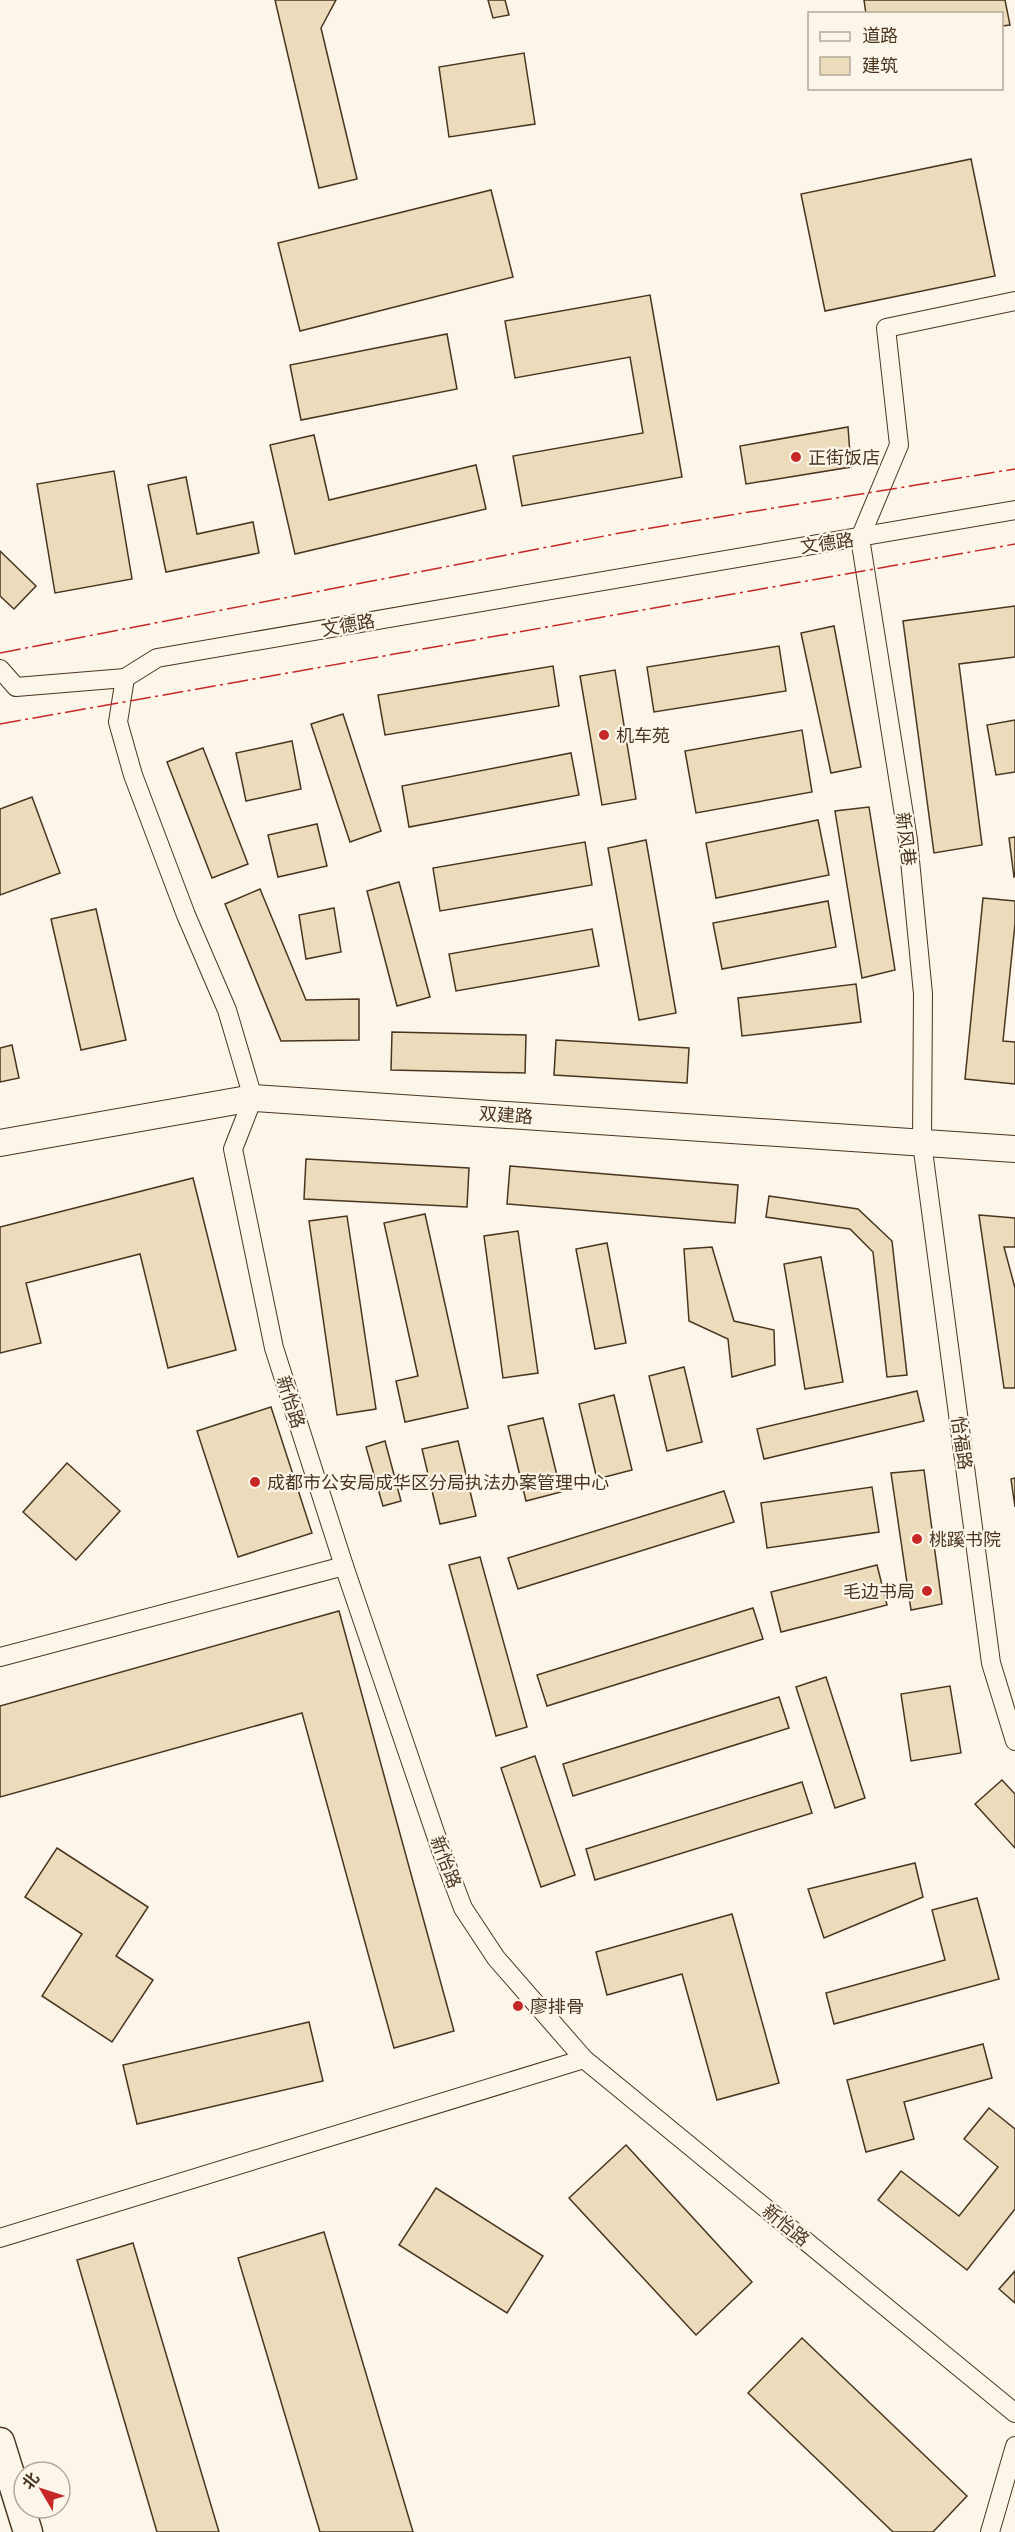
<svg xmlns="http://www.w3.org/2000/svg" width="1015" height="2532" font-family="Poppins,'Noto Sans SC',sans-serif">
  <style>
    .building { fill: #ecdcbc; stroke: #4a3520; stroke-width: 1.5 }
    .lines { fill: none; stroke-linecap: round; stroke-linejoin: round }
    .street-casing { stroke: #4a3520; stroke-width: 20 }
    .secondary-casing { stroke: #4a3520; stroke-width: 28 }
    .primary-casing { stroke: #4a3520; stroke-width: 31 }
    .street { stroke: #fbf6e9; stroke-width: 18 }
    .secondary { stroke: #fbf6e9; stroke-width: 26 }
    .primary { stroke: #fbf6e9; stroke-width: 28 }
    .power { stroke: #c62828; stroke-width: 1.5; stroke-dasharray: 21 4.5 3 4.5; stroke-linecap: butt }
    .poi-dot { fill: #c62828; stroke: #fbf6e9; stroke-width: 2 }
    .labels { text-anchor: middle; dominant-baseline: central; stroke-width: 4.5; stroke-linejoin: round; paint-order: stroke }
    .poi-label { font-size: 18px; fill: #4a3520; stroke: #fbf6e9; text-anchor: start }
    .street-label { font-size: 18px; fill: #4a3520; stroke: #fbf6e9 }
  </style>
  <rect width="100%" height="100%" fill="#fbf6e9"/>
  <g class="building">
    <path d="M275,0H336L321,28L357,179L319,188Z"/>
    <path d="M488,0H505L509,15L493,18Z"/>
    <path d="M864,0H1005L1010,25L1002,26V14H866Z"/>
    <path d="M524,53L535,124L449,137L439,67Z"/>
    <path d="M971,159L995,276L825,311L801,194Z"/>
    <path d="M491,190L513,277L300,331L278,243Z"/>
    <path d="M650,295L682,477L522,506L513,456L643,433L630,357L515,378L505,321Z"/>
    <path d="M447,334L457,389L301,420L290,365Z"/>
    <path d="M848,427L851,467L746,484L740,446Z"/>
    <path d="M314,435L329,500L476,465L486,509L295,554L270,445Z"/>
    <path d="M114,471L132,579L55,593L37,484Z"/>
    <path d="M186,477L197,534L253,522L259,553L166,572L148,485Z"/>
    <path d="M0,551L36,586L14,609L0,596Z"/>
    <path d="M1015,606V657L959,664L982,845L934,853L903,621Z"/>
    <path d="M834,626L861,767L831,773L801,633Z"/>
    <path d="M779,646L786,691L654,712L647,667Z"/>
    <path d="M553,666L559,706L385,735L378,695Z"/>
    <path d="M615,670L636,799L602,805L580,676Z"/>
    <path d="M343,714L381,831L350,842L311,724Z"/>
    <path d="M1015,720V772L996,775L987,725Z"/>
    <path d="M802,730L812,792L696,813L685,751Z"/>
    <path d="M292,741L301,789L246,801L236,753Z"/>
    <path d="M203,748L248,864L212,878L167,762Z"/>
    <path d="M571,753L579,795L409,827L402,786Z"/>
    <path d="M32,797L60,873L0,895V809Z"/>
    <path d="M869,807L895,970L862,978L835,811Z"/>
    <path d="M818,820L829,875L716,898L706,843Z"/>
    <path d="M317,824L327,866L278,877L268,835Z"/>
    <path d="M1015,837V876L1014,877L1009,838Z"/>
    <path d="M646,840L676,1013L639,1020L608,848Z"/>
    <path d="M585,842L592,885L440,911L433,868Z"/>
    <path d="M399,882L430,997L397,1006L367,891Z"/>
    <path d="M260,889L306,1000L359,999V1040L281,1041L225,904Z"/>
    <path d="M983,898L1015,901V924L1003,1041L1015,1042V1084L965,1079Z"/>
    <path d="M828,901L836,947L722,969L713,923Z"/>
    <path d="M334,908L341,952L306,959L299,915Z"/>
    <path d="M96,909L126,1040L81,1050L51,919Z"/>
    <path d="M592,929L599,966L456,991L449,954Z"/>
    <path d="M856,984L861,1022L742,1036L738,998Z"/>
    <path d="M392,1032L526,1035L525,1073L391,1070Z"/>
    <path d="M556,1040L689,1048L687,1083L554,1075Z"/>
    <path d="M12,1045L19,1078L0,1082V1048Z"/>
    <path d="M306,1159L469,1168L467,1207L304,1199Z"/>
    <path d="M510,1166L738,1185L735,1223L507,1204Z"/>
    <path d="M193,1178L236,1350L168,1368L140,1254L26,1283L41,1343L0,1353V1227Z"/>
    <path d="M769,1196L858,1209L892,1241L907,1375L887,1377L873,1252L850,1229L766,1217Z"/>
    <path d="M425,1214L468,1408L405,1422L396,1381L418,1376L384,1223Z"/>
    <path d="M979,1215L1015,1218V1247H1004L1015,1288V1388H1004Z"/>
    <path d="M347,1216L376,1409L337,1415L309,1221Z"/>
    <path d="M518,1231L538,1373L503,1378L484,1236Z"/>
    <path d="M607,1243L626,1343L595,1349L576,1249Z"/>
    <path d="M712,1247L734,1321L774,1330L775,1365L732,1377L728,1339L689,1321L684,1249Z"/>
    <path d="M821,1257L843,1382L805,1389L784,1264Z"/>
    <path d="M684,1367L702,1442L667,1451L649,1376Z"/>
    <path d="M917,1391L924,1421L764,1459L757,1429Z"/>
    <path d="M614,1395L632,1470L597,1479L579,1404Z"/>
    <path d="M271,1407L312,1533L238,1557L197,1431Z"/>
    <path d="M543,1418L561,1492L526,1501L508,1426Z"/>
    <path d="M385,1441L401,1501L383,1506L366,1447Z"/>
    <path d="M458,1441L476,1516L440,1524L422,1449Z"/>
    <path d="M67,1463L120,1511L76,1560L23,1512Z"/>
    <path d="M924,1470L942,1604L911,1610L891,1473Z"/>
    <path d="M1015,1478V1507L1011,1479Z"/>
    <path d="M872,1487L879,1532L767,1548L761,1503Z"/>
    <path d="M724,1491L734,1522L518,1589L508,1558Z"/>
    <path d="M480,1557L527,1727L496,1736L449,1565Z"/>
    <path d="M877,1565L887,1605L781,1632L771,1592Z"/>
    <path d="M753,1608L763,1639L547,1706L537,1675Z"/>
    <path d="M339,1611L454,2031L394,2048L302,1713L0,1797V1706Z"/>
    <path d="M826,1677L865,1798L835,1808L796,1687Z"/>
    <path d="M950,1686L961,1753L911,1761L901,1694Z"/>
    <path d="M779,1697L789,1728L573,1796L563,1764Z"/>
    <path d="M535,1756L575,1875L541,1887L501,1768Z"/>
    <path d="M1002,1780L1015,1794V1848L975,1804Z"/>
    <path d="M802,1782L812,1813L595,1880L586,1849Z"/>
    <path d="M57,1848L148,1907L116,1956L153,1980L112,2042L42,1996L82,1934L25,1897Z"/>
    <path d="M915,1863L923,1897L824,1938L808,1889Z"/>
    <path d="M977,1898L999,1979L834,2024L826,1993L945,1960L932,1910Z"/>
    <path d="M732,1914L779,2083L717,2100L682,1974L607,1995L596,1952Z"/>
    <path d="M309,2022L323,2081L137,2124L123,2065Z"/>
    <path d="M983,2044L992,2078L904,2102L914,2139L866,2152L847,2080Z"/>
    <path d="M989,2108L1015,2129V2209L967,2270L878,2200L901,2171L959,2216L998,2167L964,2139Z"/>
    <path d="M626,2145L752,2282L696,2335L569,2198Z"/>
    <path d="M436,2188L543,2256L507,2313L399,2245Z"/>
    <path d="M324,2232L413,2532H320L238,2258Z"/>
    <path d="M133,2243L219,2532H157L77,2260Z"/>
    <path d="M1015,2271V2303L999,2289Z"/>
    <path d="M802,2338L967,2496L933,2532H893L748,2393Z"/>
  </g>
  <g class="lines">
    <defs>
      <g id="street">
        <path d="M1015,301L886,328L899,445L860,538L908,840L923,994L922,1143L991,1663L1015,1741"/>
        <path d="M1015,510L157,658L125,678L118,722L133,775L186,915L227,1010L253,1098L233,1149L274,1348L344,1566L441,1850L463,1908L496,1958L584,2059L1015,2413"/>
        <path d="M0,669L16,687L125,678"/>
        <path d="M0,1657L344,1566"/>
        <path d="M0,2238L584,2059"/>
        <path d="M990,2532L1015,2446"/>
      </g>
      <path id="secondary" d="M0,1143L253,1098L1015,1149"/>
      <path id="primary" d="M0,2442L28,2532"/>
    </defs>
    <use href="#street" class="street-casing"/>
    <use href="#secondary" class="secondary-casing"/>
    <use href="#primary" class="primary-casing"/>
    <use href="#street" class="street"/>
    <use href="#secondary" class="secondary"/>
    <use href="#primary" class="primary"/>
    <g class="power">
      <path d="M0,653L620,533L1015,469"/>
      <path d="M0,724L1015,544"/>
    </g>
  </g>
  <g class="poi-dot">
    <circle cx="796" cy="457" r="6"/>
    <circle cx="604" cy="735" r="6"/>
    <circle cx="255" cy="1482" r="6"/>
    <circle cx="917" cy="1539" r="6"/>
    <circle cx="927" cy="1591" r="6"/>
    <circle cx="518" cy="2006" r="6"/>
  </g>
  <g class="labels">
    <g class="poi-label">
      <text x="808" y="457">正街饭店</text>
      <text x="616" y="735">机车苑</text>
      <text x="267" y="1482">成都市公安局成华区分局执法办案管理中心</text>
      <text x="929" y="1539">桃蹊书院</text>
      <text x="915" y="1591" text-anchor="end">毛边书局</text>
      <text x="530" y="2006">廖排骨</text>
    </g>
    <g class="street-label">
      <text transform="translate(827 543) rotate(-8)">文德路</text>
      <text transform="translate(348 625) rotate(-10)">文德路</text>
      <text transform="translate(906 839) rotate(83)">新风巷</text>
      <text transform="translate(506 1115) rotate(4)">双建路</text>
      <text transform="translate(291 1402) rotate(72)">新怡路</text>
      <text transform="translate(962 1443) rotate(82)">怡福路</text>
      <text transform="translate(446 1862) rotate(69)">新怡路</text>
      <text transform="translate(786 2225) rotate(39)">新怡路</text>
    </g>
  </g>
  <rect x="808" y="12" width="195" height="78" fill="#fbf6e9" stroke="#b4a999" stroke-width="1.5"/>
  <rect x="820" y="32" width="30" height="9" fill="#fbf6e9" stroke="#b4a999" stroke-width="1.5"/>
  <text x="862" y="42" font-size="18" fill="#4a3520">道路</text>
  <rect x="820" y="57" width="30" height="18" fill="#ecdcbc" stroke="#b4a999" stroke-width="1.5"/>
  <text x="862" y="72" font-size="18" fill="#4a3520">建筑</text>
  <g transform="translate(42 2490) rotate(309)"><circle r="28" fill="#fbf6e9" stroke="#b4a999" stroke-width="1.5"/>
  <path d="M0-4.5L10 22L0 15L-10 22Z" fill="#c62828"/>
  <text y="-9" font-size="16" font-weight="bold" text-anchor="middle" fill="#4a3520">北</text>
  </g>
</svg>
